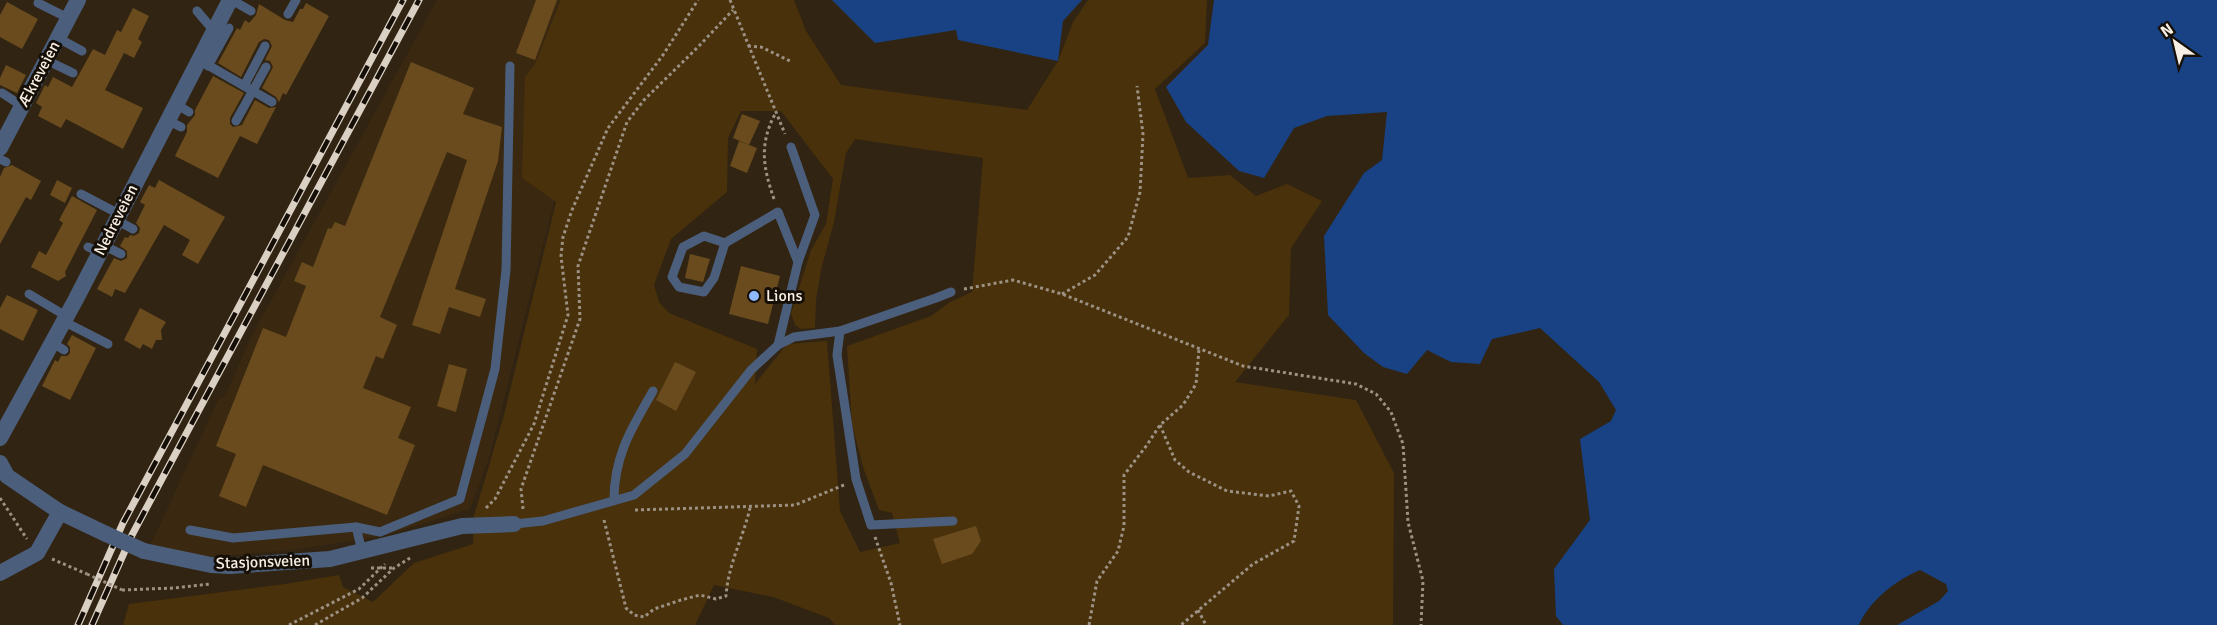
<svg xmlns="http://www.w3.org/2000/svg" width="2217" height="625" font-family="Signika,sans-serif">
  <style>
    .built { fill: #3a2910 }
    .green { fill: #48310b; fill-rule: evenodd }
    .water { fill: #184284 }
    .building { fill: #694b1e }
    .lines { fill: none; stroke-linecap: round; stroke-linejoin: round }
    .path { stroke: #9c9183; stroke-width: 3; stroke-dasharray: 3 3; stroke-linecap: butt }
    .service { stroke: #4b5f7d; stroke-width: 9 }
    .minor { stroke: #4b5f7d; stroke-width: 16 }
    .rail-casing { stroke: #dad0c4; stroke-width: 7 }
    .rail { stroke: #150f07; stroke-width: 4.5; stroke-dasharray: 14; stroke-linecap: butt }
    .path-bridge { stroke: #9c9183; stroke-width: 3; stroke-dasharray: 3 3; stroke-linecap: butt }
    .minor-bridge { stroke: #4b5f7d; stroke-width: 16 }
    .poi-dot { fill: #8eb9fc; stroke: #150f07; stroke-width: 2 }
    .labels { text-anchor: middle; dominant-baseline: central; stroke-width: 6; stroke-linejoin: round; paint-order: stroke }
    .street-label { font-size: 16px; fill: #f8efe4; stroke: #150f07 }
    .poi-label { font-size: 16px; fill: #f8efe4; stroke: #150f07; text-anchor: start }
  </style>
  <rect width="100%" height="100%" fill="#322412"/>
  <path class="built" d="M437,0H605L489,458L470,509L382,536L292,550L207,557L150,546L219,398H224L251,337Z"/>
  <path class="green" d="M561,0H794L806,31L841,85L1027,110L1058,61L1073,22L1088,0H1207L1205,43L1155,89L1188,178L1230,175L1256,196L1287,184L1322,201L1291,248L1289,315L1235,382L1356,400L1394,473L1393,625H835L829,618L773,597L714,585L695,625H123L129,604L285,584L339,575L343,587L373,602L414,563L473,544L474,516L504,415L556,202L522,178L525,77L535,64ZM741,111H781L833,179L826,224L811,250L791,313L795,325L801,329L815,328L816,300L821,270L834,222L846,153L855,139L983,158L972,292L950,302L931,316L847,346L852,424L863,467L879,510L892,513L900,543L860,552L840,511L827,341L787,344L755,384L757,349L669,313L659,302L654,285L671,239L727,192L728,138Z"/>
  <g class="water">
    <path d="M832,0H1082L1063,21L1058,61L958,40L956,30L875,43Z"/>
    <path d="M1214,0H2217V625H1897L1939,601L1948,591L1946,584L1920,570C1896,580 1870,600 1859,625H1563L1556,616L1554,569L1590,520L1580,439L1611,421L1616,410L1599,382L1540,328L1492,339L1480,364L1451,362L1427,350L1407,374L1383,367L1364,353L1328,315L1324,236L1364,173L1382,160L1387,112L1327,116L1294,128L1264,178L1239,171L1186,122L1166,87L1208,45Z"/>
  </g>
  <g class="building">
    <path d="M536,0H557L535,60L516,53Z"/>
    <path d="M7,2L38,19L22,49L0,37V15Z"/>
    <path d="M306,3L329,16L286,95L283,93L279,102L276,97L262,88L273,67L270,61L265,60L272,46L269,40L264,39L259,42L241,77L218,63L237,28L240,30L245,20L249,23L256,15L259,4L285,20L293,22L300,9H303Z"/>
    <path d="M133,8L149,16L138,39L142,42L134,58L124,53L105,90L143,108L123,149L66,119L61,128L38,116L42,107L36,103L45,85L48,87L53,77L72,87L93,49L105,55L117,30L121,32Z"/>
    <path d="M411,62L474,88L463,114L502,127L498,161L455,289L486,299L480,317L449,307L440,334L412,325L467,160L447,152L380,317L397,325L383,359L376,356L363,388L411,407L398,438L415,445L387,515L263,465L246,507L219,496L236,454L216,446L263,328L286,337L306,286L294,281L302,262L313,267L328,228L331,229L335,222L345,226Z"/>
    <path d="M6,65L26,75L17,93L0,85V78Z"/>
    <path d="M213,76L244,93L230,118V124L233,127L242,125L255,100L269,108L276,107L257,144L240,136L218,178L175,156L187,132V125L195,115V110Z"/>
    <path d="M742,114L760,121L749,145L733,138Z"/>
    <path d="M739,141L757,148L747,173L730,166Z"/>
    <path d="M12,165L41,181L31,200L26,197L0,244V177L4,168Z"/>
    <path d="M57,180L72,188L65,203L50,195Z"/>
    <path d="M159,180L225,217L198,264L182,255L190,240L164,225L125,293L115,289L112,297L97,289L114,258L121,261L127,258V251L120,246L125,237L128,238L130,235L134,236L139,233L140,228L136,223L145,205L140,202L149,185L155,188Z"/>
    <path d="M72,196L97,210L65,272L66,276L58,281L31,267L39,251L46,255L63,223L59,220Z"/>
    <path d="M690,254L710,259L703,282L685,278Z"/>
    <path d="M741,266L780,276L768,324L729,314Z"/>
    <path d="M7,295L38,310L23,341L0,329V308Z"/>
    <path d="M140,308L166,322L161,330L162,340H156L152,349L143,344L140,349L124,340Z"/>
    <path d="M72,335L96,348L70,400L42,386L55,360L58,362L61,356H67L70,353V347L67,344Z"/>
    <path d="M675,362L696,372L676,411L656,400Z"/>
    <path d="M449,364L467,369L456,412L437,406Z"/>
    <path d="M976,526L981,541L972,554L942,564L933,539Z"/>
  </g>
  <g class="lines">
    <g class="path">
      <path d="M730,0L785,134"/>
      <path d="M748,46L761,47L790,61"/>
      <path d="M774,199C763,167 759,145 775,114"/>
      <path d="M964,289L1013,280L1062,294L1243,366L1356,384L1376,394L1391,412L1403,444L1408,522L1423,581L1421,625"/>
      <path d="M1062,294L1095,275L1128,237L1140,192L1143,134L1137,86"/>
      <path d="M1160,425L1175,460L1189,472L1227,491L1269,496L1291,491L1299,506L1294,541L1253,564L1181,625"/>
      <path d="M0,498L27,539"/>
      <path d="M486,508L495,499L534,424L568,315L561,256L563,237L572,210L608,128L663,55L698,0"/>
      <path d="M523,509L521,489L580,319L578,266L627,122L644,100L698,47L733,10"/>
      <path d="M635,510L795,505L844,485"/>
      <path d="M604,520L626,608L634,615L644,617L654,609L681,600L700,595L716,599L726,596C728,565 743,538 750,508"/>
      <path d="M875,537L891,583L900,625"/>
      <path d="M52,559L87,574"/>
      <path d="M371,568H394"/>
      <path d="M122,590L174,588L210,584"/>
      <path d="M1198,610L1206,625"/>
      <path d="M289,625L359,589L385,564"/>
      <path d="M315,625L362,598L394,568L410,558"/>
      <path d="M1089,625L1097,581L1118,551L1124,526V475L1147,445L1160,425L1183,405L1196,384L1199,349"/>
    </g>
    <g class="service">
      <path d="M232,0L251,11"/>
      <path d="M38,3L68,18"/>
      <path d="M197,11L214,31"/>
      <path d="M288,14L296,0"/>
      <path d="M58,38L82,51"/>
      <path d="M46,60L73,73"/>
      <path d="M199,60L272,102"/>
      <path d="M208,66L229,28"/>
      <path d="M244,86L265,46"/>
      <path d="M2,93L22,106"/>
      <path d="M176,104L189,112"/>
      <path d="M167,120L181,127"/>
      <path d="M236,121L266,67"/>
      <path d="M0,159L6,162"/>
      <path d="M81,194L119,214"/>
      <path d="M116,220L133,229"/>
      <path d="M725,243L714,278L704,292L679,287L672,277L683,247L704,236L725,243L778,212L798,262"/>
      <path d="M103,245L121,254"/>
      <path d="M88,247L99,252"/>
      <path d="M29,294L66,316"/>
      <path d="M63,321L108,344"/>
      <path d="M840,331L837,355L856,479L871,525L953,521"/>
      <path d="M51,342L64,350"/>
      <path d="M778,345L798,262L815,215L791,147"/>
      <path d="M614,500C614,455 632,428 653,391"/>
      <path d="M514,524L543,521L634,495L685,454L751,370L778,345L794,337L840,331L936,298L951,292"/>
      <path d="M356,527L380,532L460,499L495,369L506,270L510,66"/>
      <path d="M190,530L233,538L356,527L362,551"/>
    </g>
    <g class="minor">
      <path d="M0,148L78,0"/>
      <path d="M0,438L76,299L230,0"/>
      <path d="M0,463L7,476L60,512L106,534"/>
      <path d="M144,551L211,565L230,566L330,559L462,526L514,524"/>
      <path d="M0,573L37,553L60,512"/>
    </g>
    <defs>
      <g id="rail">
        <path d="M78,625L123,523L403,0"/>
        <path d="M92,625L132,535L156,490L419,0"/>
      </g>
    </defs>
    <use href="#rail" class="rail-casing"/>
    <use href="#rail" class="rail"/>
    <path class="path-bridge" d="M87,574L122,590"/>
    <path class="minor-bridge" d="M106,534L144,551"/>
  </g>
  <circle class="poi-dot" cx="754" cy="296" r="6"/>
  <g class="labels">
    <g class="street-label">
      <text transform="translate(39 74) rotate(-62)">Ækreveien</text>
      <text transform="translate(116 220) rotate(-63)">Nedreveien</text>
      <text transform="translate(263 562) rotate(-2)">Stasjonsveien</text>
    </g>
    <g class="poi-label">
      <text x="766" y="296">Lions</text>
    </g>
  </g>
  <g transform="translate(2175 42) rotate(326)" stroke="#150f07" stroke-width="4.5" paint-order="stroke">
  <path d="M0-4.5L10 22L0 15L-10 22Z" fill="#f8efe4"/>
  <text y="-9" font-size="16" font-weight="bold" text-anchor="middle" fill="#f8efe4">N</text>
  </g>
</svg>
